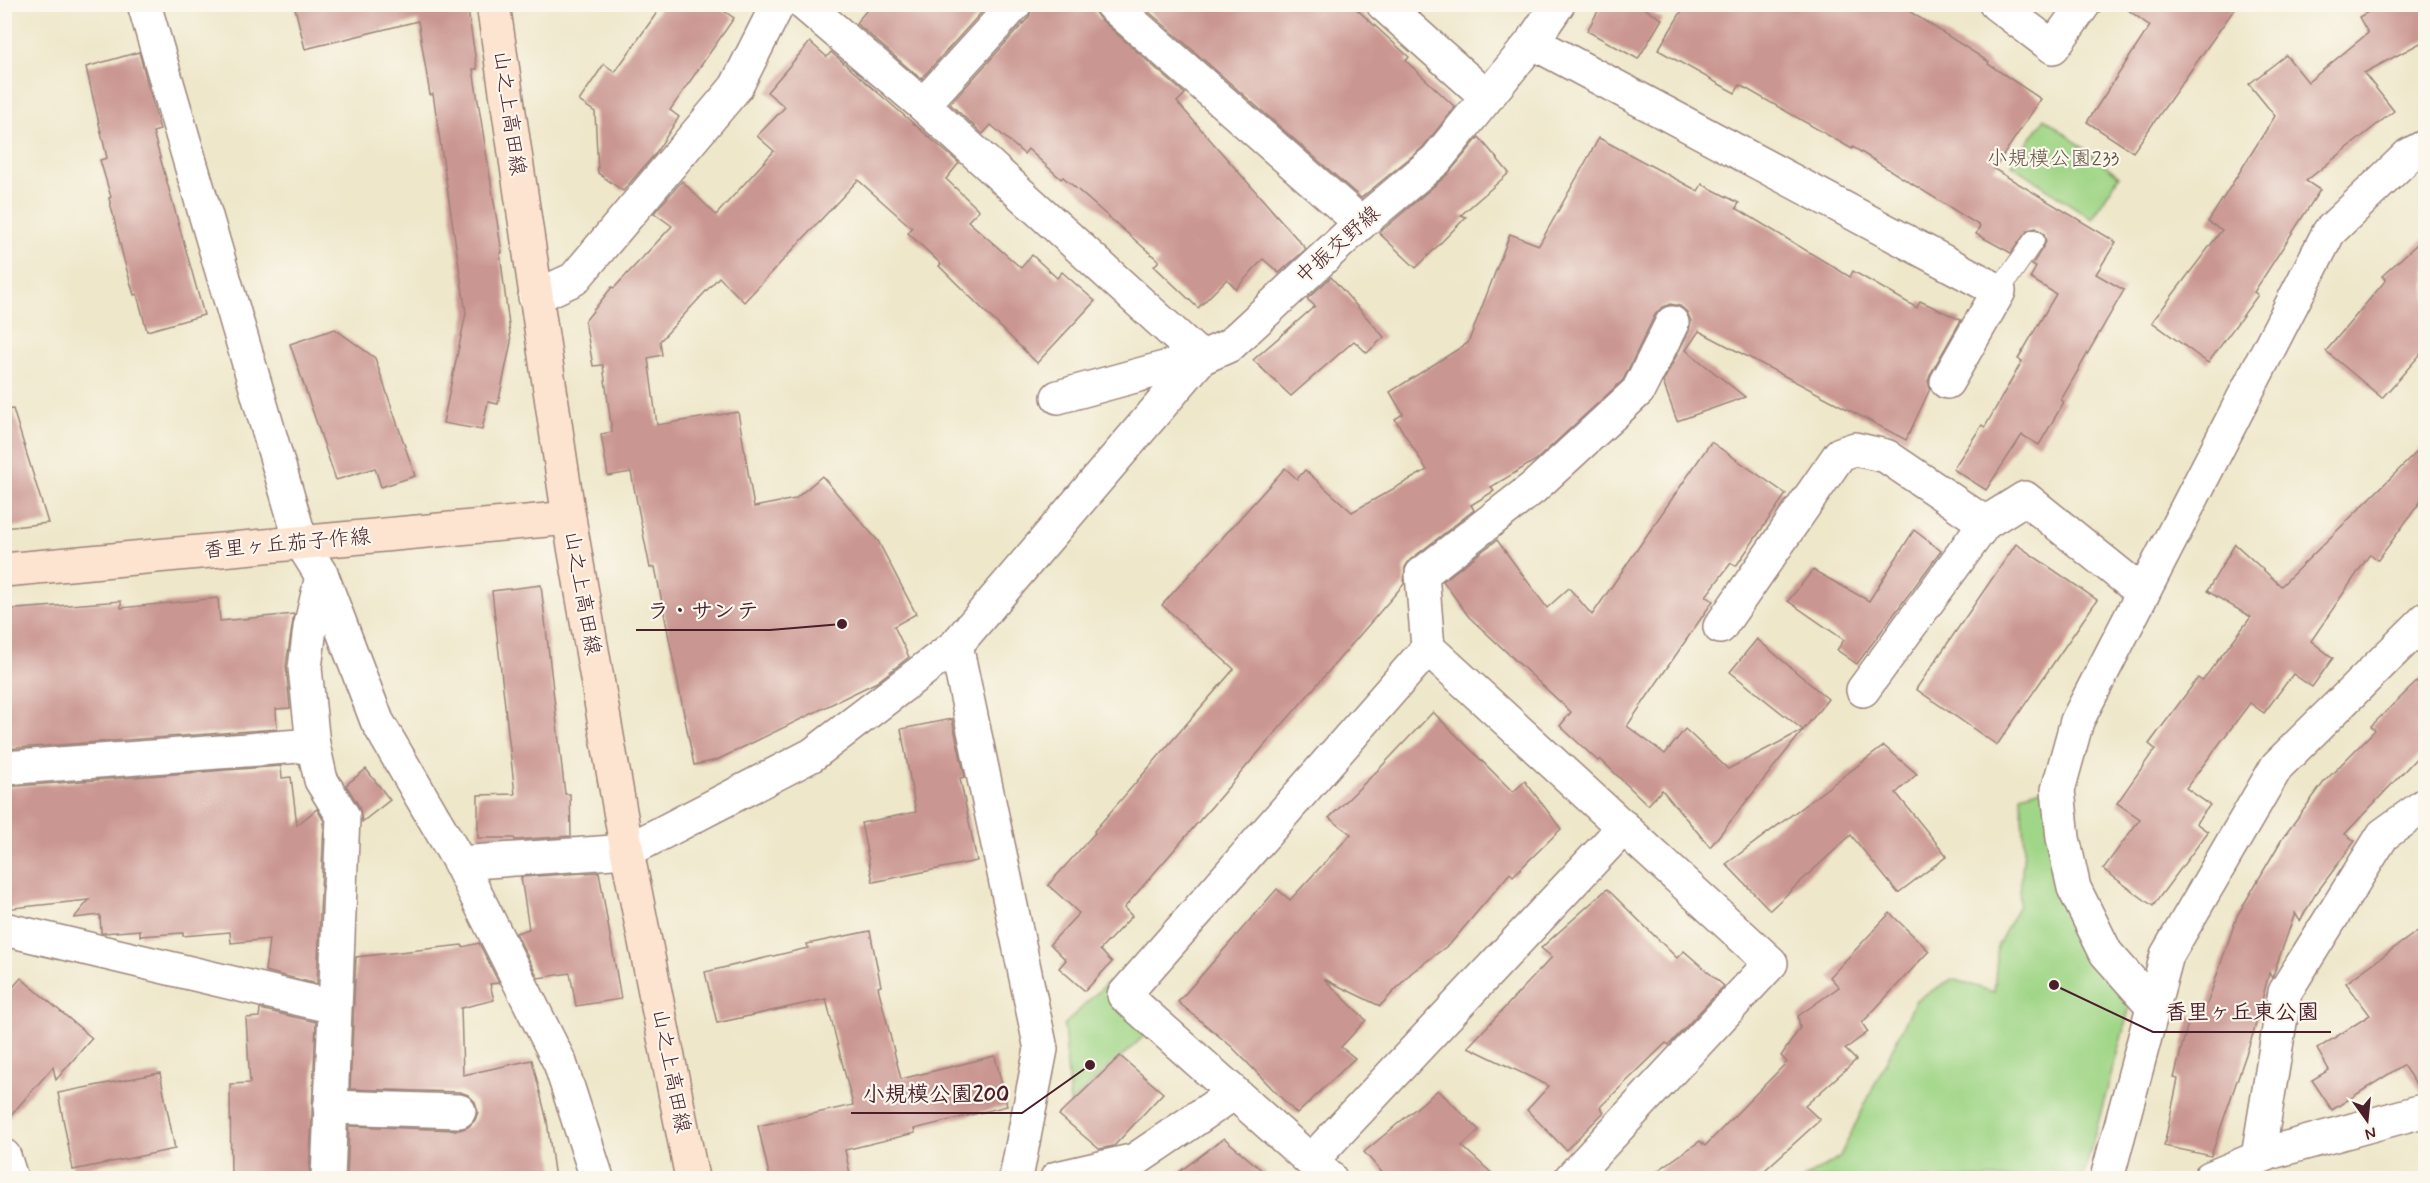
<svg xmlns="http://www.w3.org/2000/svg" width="2430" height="1183" font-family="Mynerve,'Klee One',sans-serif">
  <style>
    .green { fill: #a0d687; stroke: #757a59; stroke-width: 1.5 }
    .building { fill: #ca9691 }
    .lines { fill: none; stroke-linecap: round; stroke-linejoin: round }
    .lane-casing { stroke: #9c837a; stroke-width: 22 }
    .street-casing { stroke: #9c837a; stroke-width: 36 }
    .secondary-casing { stroke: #9c837a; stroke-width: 36 }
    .lane { stroke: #fff; stroke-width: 20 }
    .street { stroke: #fff; stroke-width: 33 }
    .secondary { stroke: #fde4d0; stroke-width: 33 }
    .labels { text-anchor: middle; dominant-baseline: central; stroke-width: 4.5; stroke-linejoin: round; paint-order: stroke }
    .street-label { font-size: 21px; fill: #4a1f2b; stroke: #fbf7ec }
    .park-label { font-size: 21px; fill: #645647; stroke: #fbf7ec }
    .leader { fill: none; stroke: #4a1f2b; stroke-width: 2 }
    .callout-dot { fill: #4a1f2b; stroke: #fbf7ec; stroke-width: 2 }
    .callout-label { font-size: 22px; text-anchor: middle; font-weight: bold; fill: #4a1f2b; stroke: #fbf7ec; stroke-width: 4.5; stroke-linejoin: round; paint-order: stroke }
  </style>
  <rect width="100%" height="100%" fill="#fbf7ec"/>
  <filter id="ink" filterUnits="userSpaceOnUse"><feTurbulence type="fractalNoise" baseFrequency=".0167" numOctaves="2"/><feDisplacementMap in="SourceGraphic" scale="12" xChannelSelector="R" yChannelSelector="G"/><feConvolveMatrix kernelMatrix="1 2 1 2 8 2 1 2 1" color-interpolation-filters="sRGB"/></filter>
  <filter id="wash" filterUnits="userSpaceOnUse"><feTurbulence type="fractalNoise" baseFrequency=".008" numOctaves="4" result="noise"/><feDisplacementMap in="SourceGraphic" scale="24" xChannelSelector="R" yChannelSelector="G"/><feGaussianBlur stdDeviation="1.35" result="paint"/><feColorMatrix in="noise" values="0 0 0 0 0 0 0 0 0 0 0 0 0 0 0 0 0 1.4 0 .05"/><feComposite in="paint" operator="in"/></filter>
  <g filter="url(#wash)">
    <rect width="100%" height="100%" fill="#eee7ca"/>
    <g class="green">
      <path d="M2045,118L2119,176L2092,219L2012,165Z"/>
      <path d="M2042,789L2093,962L2130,1006L2083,1178H1804L1839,1158L1916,1000L1952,979L1994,992L1998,945L2019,905L2024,849L2021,795Z"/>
      <path d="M1108,982L1156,1025L1070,1104L1064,1025Z"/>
    </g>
    <g id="blocks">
      <g class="building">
        <path d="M294,4H467L477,69H473L502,253H500L511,342L498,404L488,402L482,430L443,423L466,313L433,94L430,95L418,21L305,49Z"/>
        <path d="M663,4H714L734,18L670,110L679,117L655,154L623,191L598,173L595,112L579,101L604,64L615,72Z"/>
        <path d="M872,4H989L921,79L856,23Z"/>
        <path d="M1033,4H1093L1094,11L1099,18L1185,94L1177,102L1306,249L1279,273L1263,259L1236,289L1227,279L1198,308L1154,266L1159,261L1063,177L1061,179L1028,149L1024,154L991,125L983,134L950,104L1029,17Z"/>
        <path d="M1140,4H1351L1409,57L1406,61L1455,107L1423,147L1361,198Z"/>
        <path d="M1602,4H1637L1662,19L1638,59L1587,31Z"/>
        <path d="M1686,4H1898L1989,62L1988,64L2041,99L1994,169L2116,242L2096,274L2124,290L2061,400L2064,402L2039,445L2022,435L1986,490L1953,469L1982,425L1985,427L2022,361L2018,359L2056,294L2030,278L2036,267L2032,265L2046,242L2044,234L2036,228L2028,230L2011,253L1976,234L1980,226L1853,147L1852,149L1740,85L1735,93L1658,50Z"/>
        <path d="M2120,4H2238L2133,152L2087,122L2150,26Z"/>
        <path d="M2382,4H2426V40L2364,73L2394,111L2306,181L2320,190L2254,292L2258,295L2208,363L2152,322L2222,230L2208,222L2275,116L2249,84L2286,55L2308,82L2368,33L2359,17Z"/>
        <path d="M810,42L827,57L831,52L959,163L946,179L979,210L968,221L1021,268L1032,255L1057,278L1062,272L1095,301L1037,363L939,266L941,264L908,233L912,228L858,180L744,302L719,277L660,341L662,355L648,358L657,425L738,412L754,507L795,499L822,476L878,541L916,614L894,626L909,657L877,682L717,760L694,765L655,567L650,568L631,472L608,476L601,434L612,432L603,365L593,366L585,321L612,287L614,288L672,226L654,213L682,181L716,215L774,151L757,136L785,107L767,92Z"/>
        <path d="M139,52L160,130L153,132L204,315L147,331L137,294L134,295L124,260L109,198L111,197L100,160L107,158L86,67Z"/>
        <path d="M1479,137L1509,173L1461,215L1466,217L1416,268L1379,233L1448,174Z"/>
        <path d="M1599,138L1698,191L1702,184L1739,203L1736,208L1850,277L1853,271L1917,308L1920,301L1961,320L1931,373L1928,381L1930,389L1906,440L1699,331L1686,350L1745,397L1677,421L1663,382L1689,331L1691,321L1687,312L1680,306L1670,304L1661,308L1655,315L1623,380L1536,460L1491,487L1494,491L1471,505L1474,510L1410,560L1405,567L1404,584L1124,908L1132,916L1100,950L1112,962L1085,991L1059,968L1066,960L1050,944L1079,913L1048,885L1095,833L1094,831L1234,669L1162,605L1285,468L1297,479L1305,470L1352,512L1427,470L1395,419L1403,414L1390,392L1468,343L1510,234L1539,245Z"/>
        <path d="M2426,236V348L2382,398L2326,351L2386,280L2382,276Z"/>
        <path d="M1331,277L1384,337L1367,353L1354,341L1291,396L1253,360L1315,306L1307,299Z"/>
        <path d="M335,329L375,358L415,476L381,487L375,468L336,480L290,344Z"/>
        <path d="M13,409L48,523L4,528V410Z"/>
        <path d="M1711,442L1786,494L1736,566L1731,563L1706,596L1713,601L1627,726L1665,754L1685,729L1728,769L1803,730L1730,672L1757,639L1828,699L1710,847L1662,790L1648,805L1600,759L1598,761L1560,726L1571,712L1469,617L1443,581L1497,540L1547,608L1569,588L1592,615Z"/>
        <path d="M2426,443V494L2378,560L2370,554L2311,641L2333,658L2312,687L2293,674L2264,713L2250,703L2186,788L2210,805L2196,823L2208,832L2153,906L2103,869L2140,819L2117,803L2155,749L2149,744L2198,678L2202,681L2251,617L2207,591L2235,544L2281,586Z"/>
        <path d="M1914,530L1941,551L1857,664L1837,650L1844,640L1788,601L1813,570L1869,601Z"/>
        <path d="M2016,544L2097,600L1997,745L1916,689Z"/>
        <path d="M541,585L565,794H570L571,836L515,840L514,838H478V795L515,794L492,591Z"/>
        <path d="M218,598L220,621L294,614L286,666L290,708L276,709L277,729L4,749V610L121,601V608Z"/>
        <path d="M2426,673V748L2345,834L2355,841L2315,895L2300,921L2295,913L2272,978L2269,973L2254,1031L2211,1156L2164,1146L2178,1079L2174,1078L2190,1015L2202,1019L2237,916L2282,839L2324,782L2375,730L2371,726Z"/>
        <path d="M1433,712L1513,792L1525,781L1561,829L1513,876L1510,873L1451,943L1411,973L1380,1006L1324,979L1366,1020L1341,1047L1355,1058L1297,1114L1232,1047L1178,1002L1277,889L1290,900L1351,834L1329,818L1380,768Z"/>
        <path d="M952,719L965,777L960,778L977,861L873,882L861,823L916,812L901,729Z"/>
        <path d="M1884,746L1917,774L1896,793L1947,856L1898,893L1851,835L1770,910L1726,864Z"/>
        <path d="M281,766L282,778L291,777L297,825L317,809L324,821L317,984L265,971L269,939L231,943L230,932L183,936V933L140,936V930L103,933H101L100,915L74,918L89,900L4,909V787Z"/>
        <path d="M366,769L390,800L362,822L359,806L346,785Z"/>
        <path d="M599,872L621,999L576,1006L570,973L538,978L516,933L529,929L521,877Z"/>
        <path d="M1607,889L1677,958L1684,951L1724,986L1669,1045L1666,1043L1600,1107L1604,1112L1566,1150L1527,1110L1549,1086L1468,1047L1552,957L1541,948Z"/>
        <path d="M1890,913L1929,951L1862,1023L1868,1032L1845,1049L1856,1060L1805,1106L1820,1120L1755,1179H1646L1700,1141L1705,1146L1787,1062L1781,1056L1800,1028L1798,1016L1839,987L1830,977Z"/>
        <path d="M2426,925V1092H2421L2403,1065L2332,1110L2312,1080L2329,1070L2317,1049L2370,1015L2346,983Z"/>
        <path d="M870,931L881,986L878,987L901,1079L995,1056L1007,1106L914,1129L915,1133L845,1150L851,1179H770L758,1126L853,1105L826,999L717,1023L705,972L808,948L807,944Z"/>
        <path d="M479,943L499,983L490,984L494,1000L461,1008L463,1075L532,1060L547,1121L555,1179H347L349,1126L459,1130L468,1127L475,1120L478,1112L475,1102L468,1095L460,1092L350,1089L356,957L462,945L463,947Z"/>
        <path d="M21,978L92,1038L56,1080L53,1067L4,1123V997Z"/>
        <path d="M260,1009L316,1022L309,1179H231L230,1084L250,1083L246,1018L259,1017Z"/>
        <path d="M1120,1056L1163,1093L1114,1146L1099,1149L1059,1115Z"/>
        <path d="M160,1073L175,1149L73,1170L58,1093Z"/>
        <path d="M1438,1090L1479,1130L1462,1146L1498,1179H1388L1364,1152Z"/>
        <path d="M1224,1138L1272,1179H1170Z"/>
      </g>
    </g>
  </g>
  <g filter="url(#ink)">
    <use href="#blocks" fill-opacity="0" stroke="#9c837a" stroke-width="1.5"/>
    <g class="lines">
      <defs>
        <path id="lane" d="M1999,291L2034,240"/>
        <g id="street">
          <path d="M144,4L301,542L322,576L377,721L460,863L560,1063L597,1178"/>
          <path d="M804,4L923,105L1201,358"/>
          <path d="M1111,4L1361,223"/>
          <path d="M1383,4L1487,97"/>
          <path d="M1996,4L2053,47L2084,4"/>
          <path d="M1532,42L1999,291L1947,382"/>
          <path d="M923,105L1015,4"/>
          <path d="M535,297L574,279L736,87L778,4"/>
          <path d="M1058,397L1201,358L1230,345L1361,223L1436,160L1532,42L1558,4"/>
          <path d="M322,576L310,628L305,668L313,745L321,780L343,816L328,1178"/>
          <path d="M1720,627L1840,454L1855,449L1886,456L1985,523L2025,498L2143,593"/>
          <path d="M956,645L1041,1049L1016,1178"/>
          <path d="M1428,648L1422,574L1533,488L1638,391L1672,323"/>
          <path d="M1863,690L1985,523"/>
          <path d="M4,768L313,745"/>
          <path d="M460,863L627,851L812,755L956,645L1201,358"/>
          <path d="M4,929L334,1007"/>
          <path d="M2153,1006L2106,953L2074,888L2063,838L2058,790L2077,721L2329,232L2409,155L2426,146"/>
          <path d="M330,1107L459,1111"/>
          <path d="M4,1156L11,1178"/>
          <path d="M2258,1157L2285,992L2383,835L2426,804"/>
          <path d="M1311,1161L1624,827"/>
          <path d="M1057,1178L1135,1160L1234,1093"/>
          <path d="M1330,1178L1124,995L1428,648L1771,963L1571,1178"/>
          <path d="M2107,1178L2167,955L2277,766L2426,619"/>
          <path d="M2210,1178L2272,1152L2426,1110"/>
        </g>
        <g id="secondary">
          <path d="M493,4L569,518L627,851L692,1178"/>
          <path d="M4,570L569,518"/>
        </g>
      </defs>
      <use href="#lane" class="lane-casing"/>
      <use href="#street" class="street-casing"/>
      <use href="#secondary" class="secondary-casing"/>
      <use href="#lane" class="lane"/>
      <use href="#street" class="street"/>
      <use href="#secondary" class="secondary"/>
    </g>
  </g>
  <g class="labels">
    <g class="street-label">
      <text transform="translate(509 113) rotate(82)">山之上高田線</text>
      <text transform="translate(1338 245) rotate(-42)">中振交野線</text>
      <text transform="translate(287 544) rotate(-5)">香里ヶ丘茄子作線</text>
      <text transform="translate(582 593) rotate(80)">山之上高田線</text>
      <text transform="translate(671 1071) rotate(79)">山之上高田線</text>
    </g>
    <g class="park-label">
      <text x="2053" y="159">小規模公園233</text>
    </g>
  </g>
  <path class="leader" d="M842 624L770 630H636M2054 985L2153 1032H2331M1090 1065L1022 1113H851"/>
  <g class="callout-dot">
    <circle cx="842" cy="624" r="6"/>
    <circle cx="2054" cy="985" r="6"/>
    <circle cx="1090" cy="1065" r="6"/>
  </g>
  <g class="callout-label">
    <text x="703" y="618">ラ・サンテ</text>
    <text x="2242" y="1019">香里ヶ丘東公園</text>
    <text x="936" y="1101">小規模公園200</text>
  </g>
  <rect width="2430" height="1183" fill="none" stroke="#fbf7ec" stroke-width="24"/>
  <g transform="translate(2367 1120) rotate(165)" stroke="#fbf7ec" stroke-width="4.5" paint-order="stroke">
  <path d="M0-4.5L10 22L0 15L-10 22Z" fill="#4a1f2b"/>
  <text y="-9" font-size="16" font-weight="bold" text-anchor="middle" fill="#4a1f2b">N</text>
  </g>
</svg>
